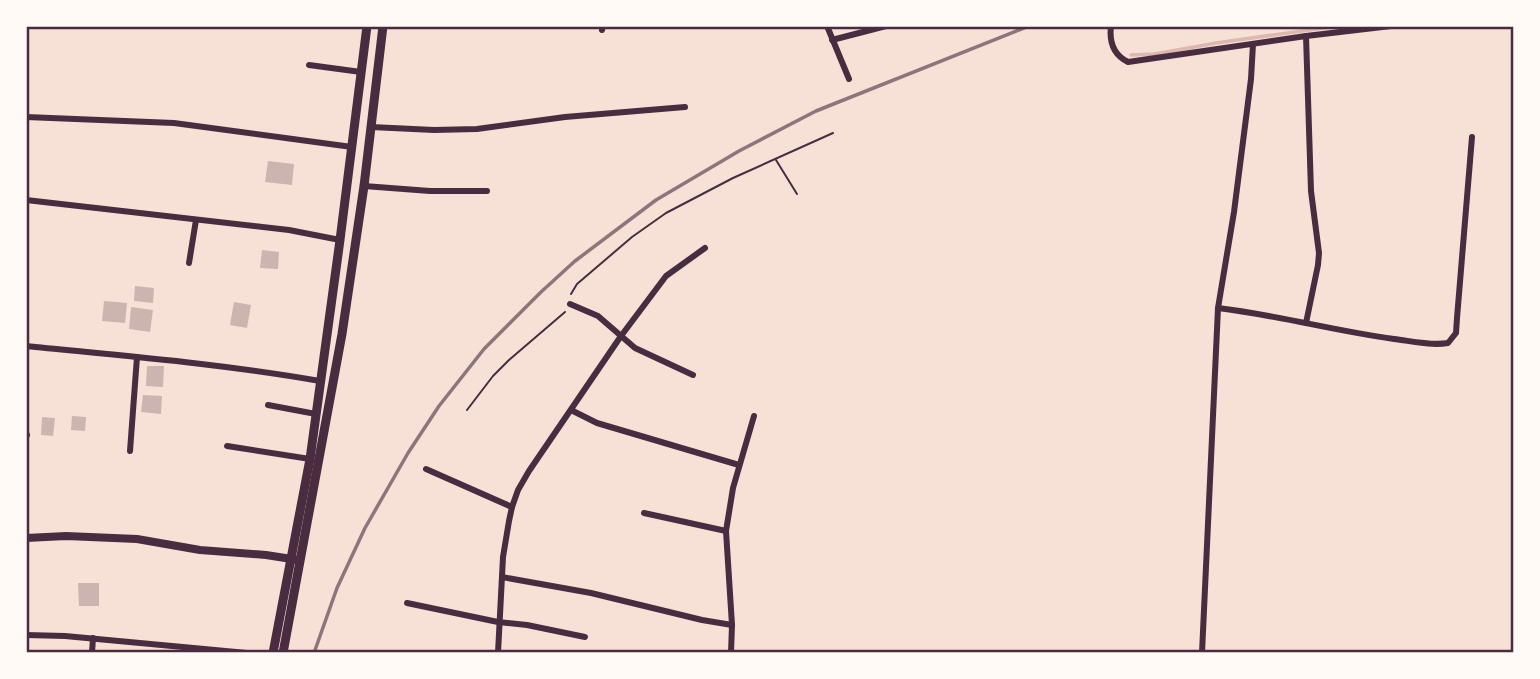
<svg xmlns="http://www.w3.org/2000/svg" width="1540" height="679" font-family="Roboto,sans-serif">
  <style>
    .lines { fill: none; stroke-linecap: round; stroke-linejoin: round }
    .stream { stroke: #dcb8b0; stroke-width: 3.5 }
    .building { fill: #ccb4b1 }
    .path { stroke: #4a2c40; stroke-width: 2 }
    .minor { stroke: #4a2c40; stroke-width: 6 }
    .tertiary { stroke: #4a2c40; stroke-width: 8 }
    .secondary { stroke: #4a2c40; stroke-width: 9 }
    .rail { stroke: #8f747c; stroke-width: 3.5 }
    .neatline { fill: none; stroke: #4a2c40; stroke-width: 2.5 }
  </style>
  <rect width="100%" height="100%" fill="#f7e1d7"/>
  <g class="lines">
    <path class="stream" d="M1131,55L1155,54L1216,43L1337,26"/>
  </g>
  <g class="building">
    <path d="M268,161L294,164L292,185L265,182Z"/>
    <path d="M262,250L279,252L278,269L260,268Z"/>
    <path d="M135,286L154,288L153,303L134,301Z"/>
    <path d="M104,301L127,303L125,323L102,321Z"/>
    <path d="M234,302L251,305L247,328L230,325Z"/>
    <path d="M131,307L153,310L150,332L129,329Z"/>
    <path d="M147,366H164L163,387L146,386Z"/>
    <path d="M143,395L162,396L161,414L141,412Z"/>
    <path d="M72,416L86,417L85,431L71,430Z"/>
    <path d="M42,417L55,418L53,436L41,435Z"/>
    <path d="M78,583H99V606H79Z"/>
  </g>
  <g class="lines">
    <g class="path">
      <path d="M776,160L797,194"/>
      <path d="M571,294L577,284L632,237L666,213L733,178L833,133"/>
      <path d="M467,410L493,376L509,360L565,312"/>
    </g>
    <g class="minor">
      <path d="M827,26L849,79"/>
      <path d="M1111,26C1109,42 1114,55 1128,62L1306,36L1391,26"/>
      <path d="M602,30L603,26"/>
      <path d="M1306,36L1311,191L1319,253L1318,265L1306,323"/>
      <path d="M832,40L886,26"/>
      <path d="M309,65L361,72"/>
      <path d="M26,117L174,123L352,147"/>
      <path d="M371,127L434,130L477,129L565,117L685,107"/>
      <path d="M364,186L430,191H487"/>
      <path d="M26,200L289,230L340,240"/>
      <path d="M189,263L196,220"/>
      <path d="M570,304L598,316L635,348L693,375"/>
      <path d="M1218,308C1277,315 1335,331 1394,339C1411,341 1431,346 1448,343L1456,333L1457,318L1472,137"/>
      <path d="M26,346C125,356 223,364 320,381"/>
      <path d="M268,405L316,414"/>
      <path d="M571,410L597,423L739,465"/>
      <path d="M26,435H27"/>
      <path d="M227,446L310,459"/>
      <path d="M130,451L137,357"/>
      <path d="M426,469L512,507"/>
      <path d="M644,513L726,531"/>
      <path d="M502,577L591,593L702,620L732,625"/>
      <path d="M407,603L498,622L527,625L585,637"/>
      <path d="M26,635L65,636L247,653"/>
      <path d="M92,653L93,638"/>
      <path d="M498,653L503,557L509,521L512,507L518,490L529,471L621,336L666,276L705,248"/>
      <path d="M731,653L732,625L726,531L733,488L754,416"/>
      <path d="M1202,653L1218,308L1234,212L1251,79L1253,44"/>
    </g>
    <path class="tertiary" d="M26,538L66,536L137,539L200,550L266,555L298,560"/>
    <g class="secondary">
      <path d="M273,653L310,459L340,240L367,26"/>
      <path d="M283,653L342,334L364,186L383,26"/>
    </g>
    <path class="rail" d="M314,653L337,588L365,528L408,453L439,406L484,349L541,292L575,261L656,200L739,151L816,111L1029,26"/>
  </g>
  <rect width="1540" height="679" fill="none" stroke="#fffaf5" stroke-width="56"/>
  <rect x="28" y="28" width="1484" height="623" class="neatline"/>
</svg>
